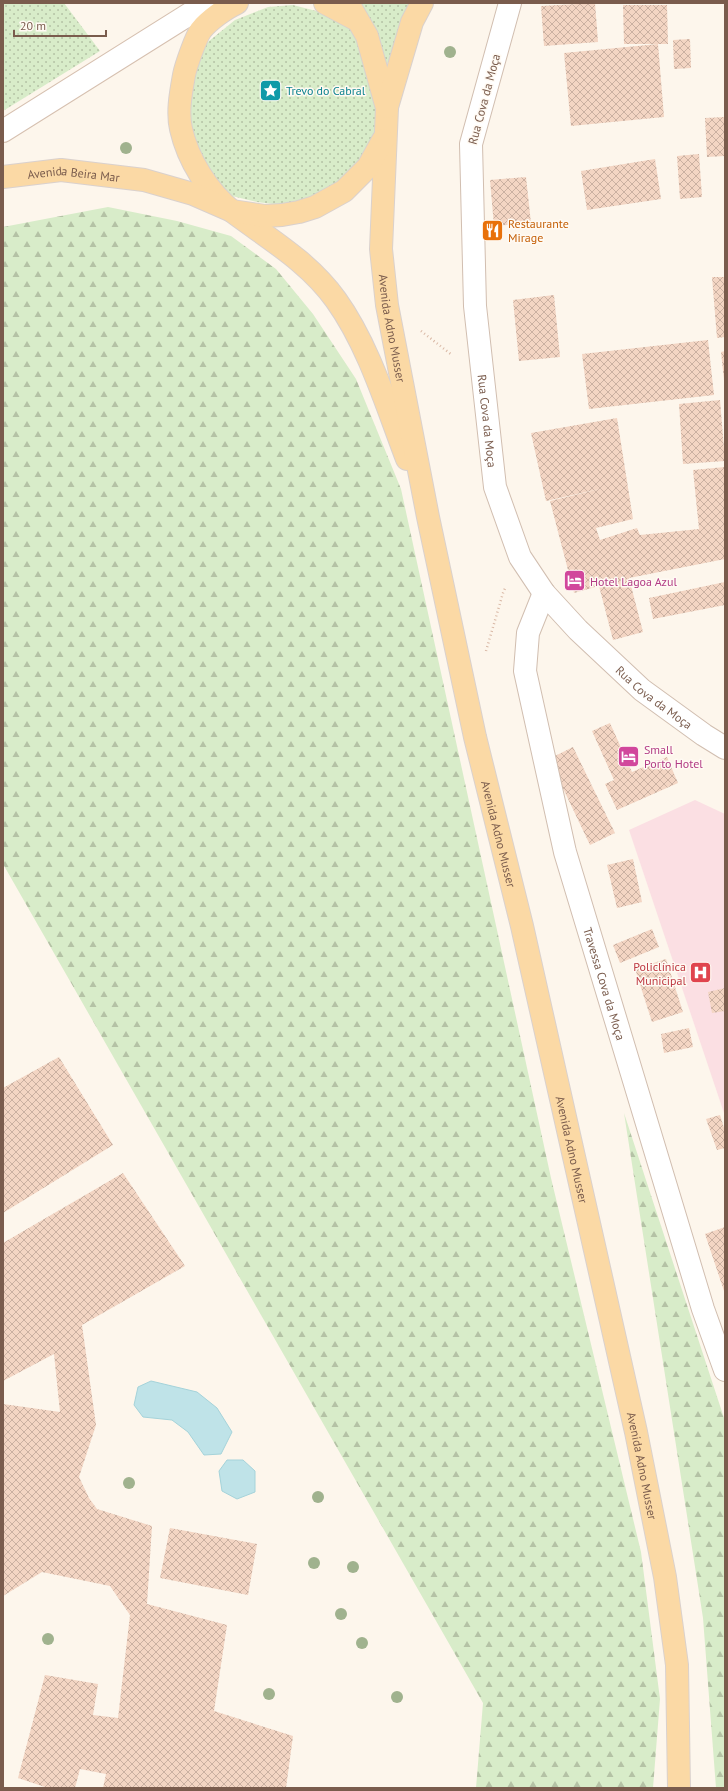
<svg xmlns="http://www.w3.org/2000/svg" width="728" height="1791" font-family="'PT Sans',sans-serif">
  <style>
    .medical { fill: #fbdfe3 }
    .grass { fill: url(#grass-dots) }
    .forest { fill: url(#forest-firs) }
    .water { fill: #bfe3e8; stroke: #a5d3da }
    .building { fill: url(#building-cross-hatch) }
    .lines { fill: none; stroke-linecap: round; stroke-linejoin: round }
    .street-casing { stroke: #d1beb0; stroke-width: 24 }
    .secondary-casing { stroke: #d6c0b0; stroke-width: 24 }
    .primary-casing { stroke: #dad1cd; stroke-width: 24 }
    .path { stroke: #d9b8a5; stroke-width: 2.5; stroke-dasharray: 1 3; stroke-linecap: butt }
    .street { stroke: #fff; stroke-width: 22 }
    .secondary { stroke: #fff; stroke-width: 22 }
    .primary { stroke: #fbd9a5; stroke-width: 22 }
    .tree { fill: #a0b28e }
    .labels { text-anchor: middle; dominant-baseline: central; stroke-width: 3; stroke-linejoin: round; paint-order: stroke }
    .culture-label { font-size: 12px; fill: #0d838f; stroke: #fffaf3; text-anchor: start }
    .street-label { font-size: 12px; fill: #7a5c4d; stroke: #fffaf3 }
    .food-label { font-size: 12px; fill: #c56008; stroke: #fffaf3; text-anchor: start }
    .hotel-label { font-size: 12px; fill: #b23c85; stroke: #fffaf3; text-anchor: start }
    .health-label { font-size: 12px; fill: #be3a42; stroke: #fffaf3; text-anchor: end }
  </style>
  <defs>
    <pattern id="grass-dots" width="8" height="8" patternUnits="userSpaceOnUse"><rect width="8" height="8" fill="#d8ecc9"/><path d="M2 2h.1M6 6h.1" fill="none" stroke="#b4c2a5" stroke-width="1.8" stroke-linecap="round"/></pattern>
    <pattern id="forest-firs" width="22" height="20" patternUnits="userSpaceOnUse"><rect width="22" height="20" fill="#d8ecc9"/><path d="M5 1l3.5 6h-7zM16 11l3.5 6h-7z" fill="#b4c2a5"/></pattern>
    <pattern id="building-cross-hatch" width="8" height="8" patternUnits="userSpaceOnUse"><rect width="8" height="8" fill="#f3d5c3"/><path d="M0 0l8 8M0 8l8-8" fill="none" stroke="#cab0a1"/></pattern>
  </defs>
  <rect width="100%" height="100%" fill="#fdf6ec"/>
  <path class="medical" d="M695,800L725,814V1116L629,830Z"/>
  <g class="grass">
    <path d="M3,3H64L100,51L3,111Z"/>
    <path d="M358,3H412L387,65L374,34Z"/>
    <path d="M293,5L320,12L345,24L365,44L376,65L377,136L347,181L305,201L281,205L257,202L232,196L208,177L184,124L190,62L209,41L235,20L268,7Z"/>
  </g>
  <g class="forest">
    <path d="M108,207L177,221L231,236L276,269L313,314L356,379L401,489L551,1178L641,1552L660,1699L653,1788H476L483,1703L3,864V227Z"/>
    <path d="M624,1113L725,1421V1788H716L703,1618Z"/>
  </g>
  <g class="water">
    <path d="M151,1381L197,1392L217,1408L232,1432L221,1454L204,1455L188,1432L172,1420L143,1417L134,1405L138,1387Z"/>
    <path d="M227,1460H243L255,1471V1492L237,1499L222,1491L219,1471Z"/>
  </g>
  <g class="building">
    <path d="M595,3L598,42L544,46L541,6Z"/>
    <path d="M623,5H667L668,44H624Z"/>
    <path d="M690,39L691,68L674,69L673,40Z"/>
    <path d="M658,44L664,117L571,126L564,53Z"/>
    <path d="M725,117V156L707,157L705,118Z"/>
    <path d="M699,154L702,197L680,199L677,156Z"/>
    <path d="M655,159L661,199L587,210L581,171Z"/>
    <path d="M526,177L531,223L494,226L490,180Z"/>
    <path d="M712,277H725V337L717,338Z"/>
    <path d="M554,295L560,357L519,361L513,300Z"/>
    <path d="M708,340L714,395L589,409L582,354Z"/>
    <path d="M725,351V380H724L721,352Z"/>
    <path d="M720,400L725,461L683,464L679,404Z"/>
    <path d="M617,418L633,519L596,528L600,540L637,528L640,535L699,529L693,470L725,467V559L629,578L643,632L613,640L599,586L574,593L550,501L604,488L546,501L531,433Z"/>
    <path d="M725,582V605L653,619L649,598Z"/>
    <path d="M610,723L632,772L667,757L678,783L617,810L605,784L614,780L592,731Z"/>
    <path d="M573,747L615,833L590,845L549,759Z"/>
    <path d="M633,859L642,902L617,908L607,865Z"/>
    <path d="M652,929L659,947L620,963L613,945Z"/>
    <path d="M666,959L683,1012L652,1022L635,969Z"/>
    <path d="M725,988V1011L712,1013L708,992Z"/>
    <path d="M689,1028L693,1047L664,1053L661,1034Z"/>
    <path d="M59,1057L113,1145L3,1213V1088Z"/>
    <path d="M720,1115L725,1131V1148L717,1150L706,1119Z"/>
    <path d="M123,1173L185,1266L82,1325L96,1425L79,1477L89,1498L97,1509L152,1526L147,1604L227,1625L214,1711L293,1736L286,1788H103L106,1774L80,1769L75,1788H48L18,1778L45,1675L98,1684L93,1715L118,1718L130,1615L110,1586L42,1572L3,1596V1404L60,1412L54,1354L3,1381V1243Z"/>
    <path d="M725,1227V1294L705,1234Z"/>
    <path d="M170,1528L257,1544L248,1595L160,1578Z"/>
  </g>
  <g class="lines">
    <defs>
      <g id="street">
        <path id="s1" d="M510,3L471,144L475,306L495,487L520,557L544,593L578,630L642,690L704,735L725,748"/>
        <path id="s2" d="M544,593L528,633L525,671L565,852L703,1309L725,1370"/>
      </g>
      <path id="secondary" d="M3,131L207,3"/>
      <g id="primary">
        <path d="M237,3C226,8 209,20 201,30C196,37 186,65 184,75C181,92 177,112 181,129C188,160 208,192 233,212C269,239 309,262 336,300C369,346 387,407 407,459"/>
        <path d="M325,3L357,20"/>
        <path id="s3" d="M348,3L367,36L387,108L381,249L387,305L428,517L475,737L522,926L636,1432L665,1577L677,1665L679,1788"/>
        <path d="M387,107L412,22L422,3"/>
        <path id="s4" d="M3,177L61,170L144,180L193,194L232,211L265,216L282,215L299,212L315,207L344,191L368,167L383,140"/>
      </g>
    </defs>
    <use href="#street" class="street-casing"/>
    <use href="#secondary" class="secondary-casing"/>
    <use href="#primary" class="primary-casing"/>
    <g class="path">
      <path d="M421,331L452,355"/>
      <path d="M486,651L503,593L506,586"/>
    </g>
    <use href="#street" class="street"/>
    <use href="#secondary" class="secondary"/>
    <use href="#primary" class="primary"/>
  </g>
  <g class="tree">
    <circle cx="450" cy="52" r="6"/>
    <circle cx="126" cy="148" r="6"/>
    <circle cx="129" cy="1483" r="6"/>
    <circle cx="318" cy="1497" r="6"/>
    <circle cx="314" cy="1563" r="6"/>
    <circle cx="353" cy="1567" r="6"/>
    <circle cx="341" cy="1614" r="6"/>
    <circle cx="48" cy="1639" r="6"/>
    <circle cx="362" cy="1643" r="6"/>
    <circle cx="269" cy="1694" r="6"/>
    <circle cx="397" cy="1697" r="6"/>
  </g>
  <defs>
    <symbol id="sight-square" viewBox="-11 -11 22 22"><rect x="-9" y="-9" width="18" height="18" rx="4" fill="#0f9aa8" stroke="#fffaf3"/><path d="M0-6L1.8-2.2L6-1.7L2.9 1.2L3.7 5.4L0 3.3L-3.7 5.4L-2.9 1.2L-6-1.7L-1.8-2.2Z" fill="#fff"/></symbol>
    <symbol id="restaurant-square" viewBox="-11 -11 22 22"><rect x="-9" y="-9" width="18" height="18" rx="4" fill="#e8710a" stroke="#fffaf3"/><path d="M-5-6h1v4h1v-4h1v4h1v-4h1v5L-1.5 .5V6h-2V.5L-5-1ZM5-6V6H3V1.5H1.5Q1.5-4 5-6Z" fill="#fff"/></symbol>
    <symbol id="hotel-square" viewBox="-11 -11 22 22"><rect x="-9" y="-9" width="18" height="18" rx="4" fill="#d1479c" stroke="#fffaf3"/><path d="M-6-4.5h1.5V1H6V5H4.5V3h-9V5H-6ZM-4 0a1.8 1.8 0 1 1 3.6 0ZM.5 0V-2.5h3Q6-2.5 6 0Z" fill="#fff"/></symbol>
    <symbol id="hospital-square" viewBox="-11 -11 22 22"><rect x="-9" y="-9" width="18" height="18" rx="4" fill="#e0444e" stroke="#fffaf3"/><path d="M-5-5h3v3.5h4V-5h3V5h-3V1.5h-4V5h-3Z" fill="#fff"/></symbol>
  </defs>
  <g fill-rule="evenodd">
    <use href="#sight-square" x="258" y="78" width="25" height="25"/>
    <use href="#restaurant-square" x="480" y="218" width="25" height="25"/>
    <use href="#hotel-square" x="562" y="568" width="25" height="25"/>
    <use href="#hotel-square" x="616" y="744" width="25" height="25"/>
    <use href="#hospital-square" x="688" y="960" width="25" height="25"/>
  </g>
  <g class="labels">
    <g class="culture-label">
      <text x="286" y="90">Trevo do Cabral</text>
    </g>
    <g class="street-label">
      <text transform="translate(484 99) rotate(-75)">Rua Cova da Moça</text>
      <text stroke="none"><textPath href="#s4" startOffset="71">Avenida Beira Mar</textPath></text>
      <text stroke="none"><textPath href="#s3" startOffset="334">Avenida Adno Musser</textPath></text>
      <text stroke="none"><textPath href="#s1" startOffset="424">Rua Cova da Moça</textPath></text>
      <text stroke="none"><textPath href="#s1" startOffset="760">Rua Cova da Moça</textPath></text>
      <text stroke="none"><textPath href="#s3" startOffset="851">Avenida Adno Musser</textPath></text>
      <text stroke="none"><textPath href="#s2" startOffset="404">Travessa Cova da Moça</textPath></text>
      <text stroke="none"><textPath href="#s3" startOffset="1175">Avenida Adno Musser</textPath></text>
      <text stroke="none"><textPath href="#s3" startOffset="1499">Avenida Adno Musser</textPath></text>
    </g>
    <g class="food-label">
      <text x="508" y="223">Restaurante<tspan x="508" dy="14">Mirage</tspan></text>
    </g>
    <g class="hotel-label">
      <text x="590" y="581">Hotel Lagoa Azul</text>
      <text x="644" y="749">Small<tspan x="644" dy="14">Porto Hotel</tspan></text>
    </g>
    <g class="health-label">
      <text x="686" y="966">Policlínica<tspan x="686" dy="14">Municipal</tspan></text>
    </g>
  </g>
  <rect width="728" height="1791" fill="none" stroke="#7a5c4d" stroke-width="8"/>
  <path d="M14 30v6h92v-6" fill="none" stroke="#7a5c4d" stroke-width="2"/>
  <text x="20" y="30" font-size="12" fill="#7a5c4d" stroke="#fffaf3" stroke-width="3" paint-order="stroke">20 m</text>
</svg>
